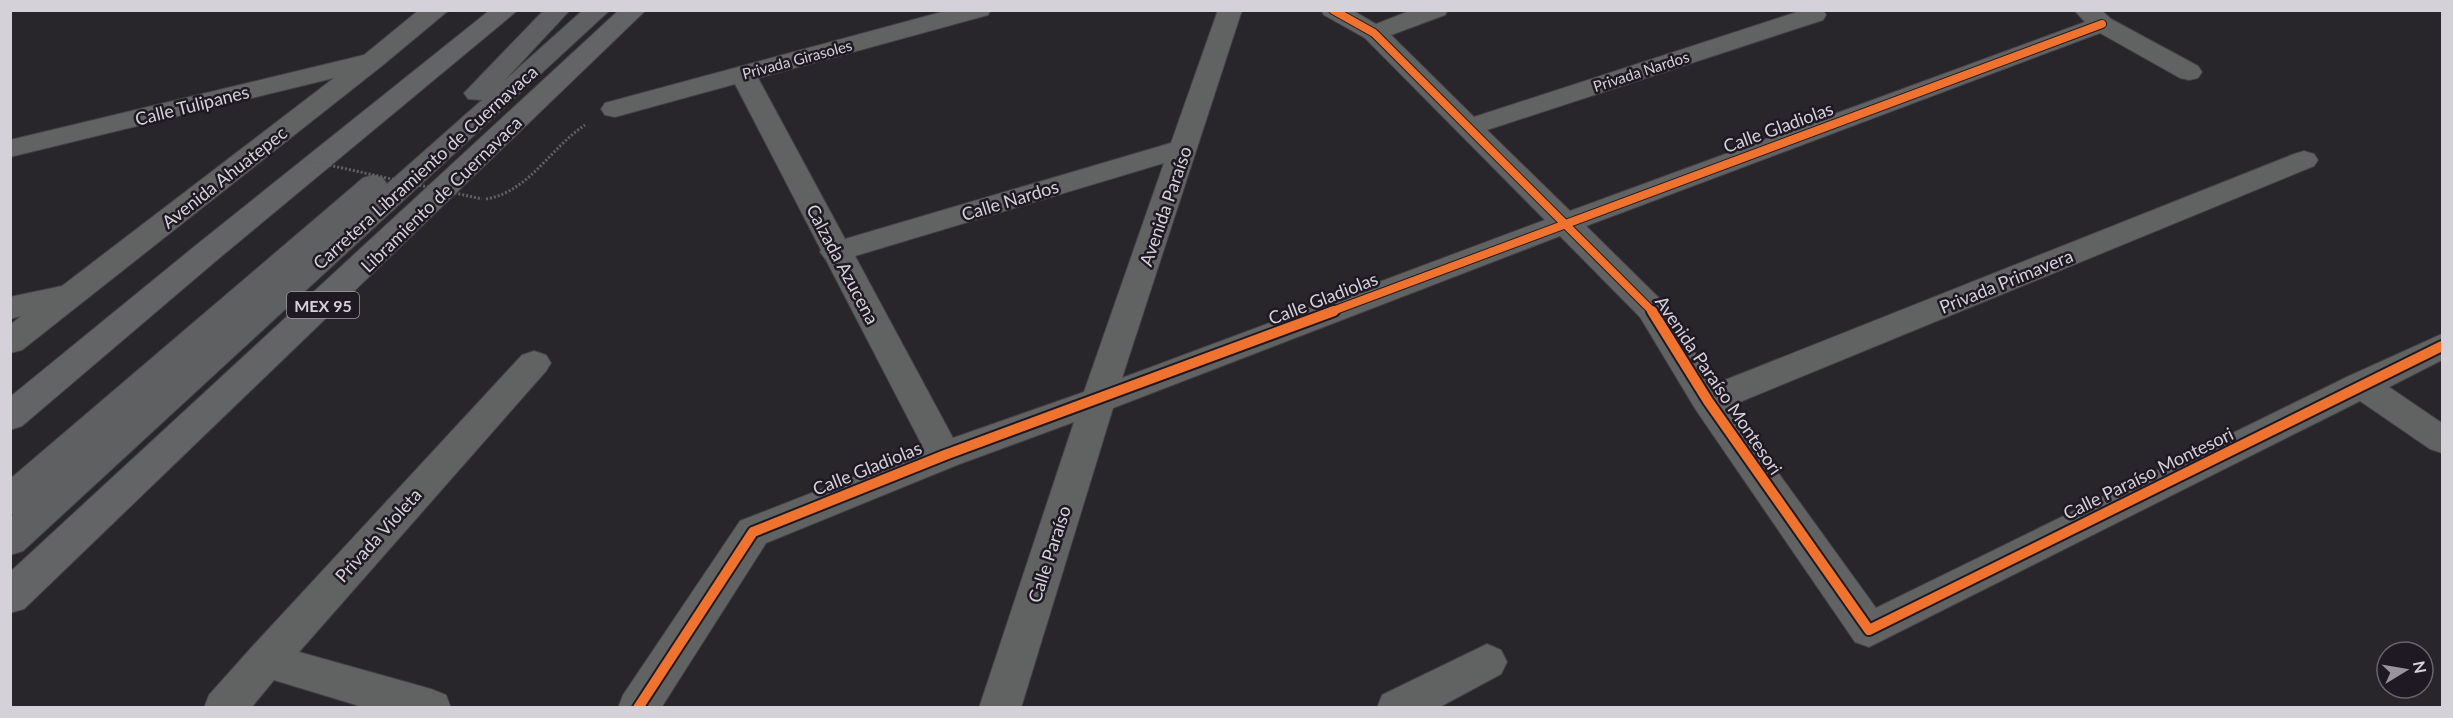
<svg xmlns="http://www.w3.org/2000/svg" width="2453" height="718" font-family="Lato,sans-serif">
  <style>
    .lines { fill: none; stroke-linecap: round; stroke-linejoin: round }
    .minor-casing { stroke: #444146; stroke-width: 2 }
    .major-casing { stroke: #444146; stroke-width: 2 }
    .highway-casing { stroke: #444146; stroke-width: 2 }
    .path { stroke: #616163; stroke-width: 3; stroke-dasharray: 2 2; stroke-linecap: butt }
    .minor { fill: #616362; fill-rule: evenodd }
    .major { fill: #636465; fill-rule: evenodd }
    .highway { fill: #5f6062; fill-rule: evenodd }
    .path-bridge { stroke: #616163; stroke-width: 3; stroke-dasharray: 2 2; stroke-linecap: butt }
    .cycleway-far1-casing { stroke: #1f1924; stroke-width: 10 }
    .cycleway-casing { stroke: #1f1924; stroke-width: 14 }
    .cycleway-far1 { stroke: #ef722f; stroke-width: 8 }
    .cycleway { stroke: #ef722f; stroke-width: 10 }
    .labels { text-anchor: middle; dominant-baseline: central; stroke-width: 5; stroke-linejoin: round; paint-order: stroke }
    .far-street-label { font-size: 15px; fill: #d5d1d9; stroke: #1f1924 }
    .shield { fill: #1f1924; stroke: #9e9aa3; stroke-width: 1.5 }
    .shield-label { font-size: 16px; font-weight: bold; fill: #d5d1d9 }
    .street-label { font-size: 18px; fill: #d5d1d9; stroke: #1f1924 }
  </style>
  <rect width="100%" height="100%" fill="#28252b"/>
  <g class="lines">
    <defs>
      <g id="minor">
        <path d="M419,10H449L383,65L22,350L10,353V325L21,316L10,319V297L62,286L334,78L10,157V140L364,55Z"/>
        <path d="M949,10H991L988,15L758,78L845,239L1171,143L1218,10H1242L1122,378L1545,220L1365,38L1324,15L1321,10H1352L1376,24L1412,10H1448L1445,15L1391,35L1474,117L1803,10H1823L1826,15L1823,20L1487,130L1570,211L2085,22L2074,10H2101L2111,19L2198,66L2202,72L2198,78L2189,80L2180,78L2100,33L1586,226L1662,301L1715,384L2294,154L2304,151L2314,154L2318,160L2314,166L1730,406L1876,608L2349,376L2442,334V360L2389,387L2442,423V453L2430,449L2360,401L1869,647L1855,642L1696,410L1640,317L1560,236L1113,408L1021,708H979L1074,422L957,465L766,543L661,708H618L623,695L740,521L924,449L826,260L820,252L821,250L735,84L615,117L605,115L601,109L605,103ZM1164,163L1084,392L953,438L855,256Z"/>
        <path d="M534,351L546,355L551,363L546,371L299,652L431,689L446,695L451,708H366L274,680L251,708H204L209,695L251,648L522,355Z"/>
        <path d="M1487,644L1501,650L1507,662L1501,674L1438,708H1377L1382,695Z"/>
      </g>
      <g id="major">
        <path d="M490,10H518L217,260L22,426L10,430V397L195,246Z"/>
        <path d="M619,10H646L24,609L10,613V572Z"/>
      </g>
      <path id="highway" d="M544,10H570L505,80L583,10H610L23,551L10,555V517L14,514L10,515V479L363,178L373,175L383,178L387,184L482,100L468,99L464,93Z"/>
    </defs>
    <use href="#minor" class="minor-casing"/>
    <use href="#major" class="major-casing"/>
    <use href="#highway" class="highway-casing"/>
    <path class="path" d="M486,199C529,192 550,148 585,125"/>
    <use href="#minor" class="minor"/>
    <use href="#major" class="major"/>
    <use href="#highway" class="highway"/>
    <path class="path-bridge" d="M306,160L482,199"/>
    <defs>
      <g id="cycleway-far1">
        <path d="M1333,10L1374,33L1653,312"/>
        <path d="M1330,312L2102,24"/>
      </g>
      <g id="cycleway">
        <path d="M1652,311L1708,401L1869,630L2442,346"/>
        <path d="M638,708L753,532L945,455L1334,311"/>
      </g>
    </defs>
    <use href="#cycleway-far1" class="cycleway-far1-casing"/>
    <use href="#cycleway" class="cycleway-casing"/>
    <use href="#cycleway-far1" class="cycleway-far1"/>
    <use href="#cycleway" class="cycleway"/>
  </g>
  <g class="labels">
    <g class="far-street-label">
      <text transform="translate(797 59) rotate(-15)">Privada Girasoles</text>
      <text transform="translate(1641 71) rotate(-18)">Privada Nardos</text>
    </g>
    <rect class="shield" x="287" y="292" width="72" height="26" rx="4.5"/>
    <g class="shield-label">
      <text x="323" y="305">MEX 95</text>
    </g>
    <g class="street-label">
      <text transform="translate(192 105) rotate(-14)">Calle Tulipanes</text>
      <text transform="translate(1778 127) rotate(-20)">Calle Gladiolas</text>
      <text transform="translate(425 167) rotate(-42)">Carretera Libramiento de Cuernavaca</text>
      <text transform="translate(224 177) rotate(-38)">Avenida Ahuatepec</text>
      <text transform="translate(441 194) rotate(-44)">Libramiento de Cuernavaca</text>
      <text transform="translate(1010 200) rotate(-17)">Calle Nardos</text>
      <text transform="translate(1165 206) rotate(-71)">Avenida Paraíso</text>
      <text transform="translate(843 264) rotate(62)">Calzada Azucena</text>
      <text transform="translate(2006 281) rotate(-22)">Privada Primavera</text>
      <text transform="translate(1323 298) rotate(-21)">Calle Gladiolas</text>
      <text transform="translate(1719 385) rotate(56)">Avenida Paraíso Montesori</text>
      <text transform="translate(867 468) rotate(-22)">Calle Gladiolas</text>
      <text transform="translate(2148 473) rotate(-26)">Calle Paraíso Montesori</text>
      <text transform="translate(378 535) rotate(-48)">Privada Violeta</text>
      <text transform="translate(1049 554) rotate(-72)">Calle Paraíso</text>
    </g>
  </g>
  <rect width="2453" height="718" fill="none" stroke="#d5d1d9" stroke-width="24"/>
  <g transform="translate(2405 670) rotate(79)"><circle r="28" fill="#1f1924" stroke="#68636c" stroke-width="1.5"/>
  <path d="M0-4.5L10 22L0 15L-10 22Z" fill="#98959c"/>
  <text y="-9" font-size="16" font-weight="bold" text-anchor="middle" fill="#d5d1d9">N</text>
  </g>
</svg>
